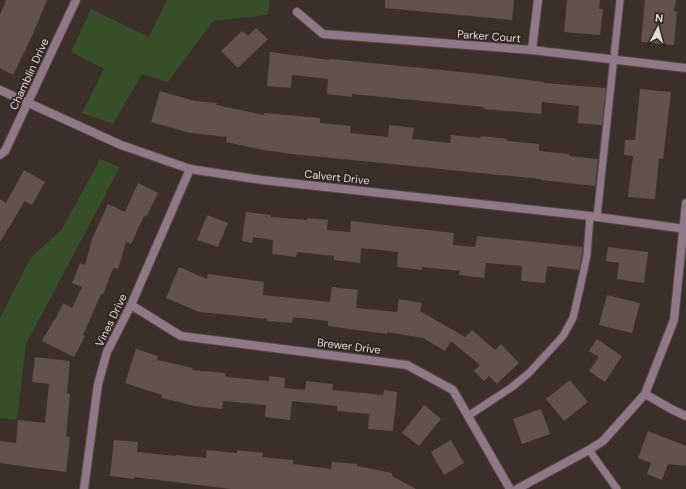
<svg xmlns="http://www.w3.org/2000/svg" width="686" height="489" font-family="'DM Sans',sans-serif">
  <style>
    .green { fill: #364f29 }
    .building { fill: #61524c }
    .lines { fill: none; stroke-linecap: round; stroke-linejoin: round }
    .service-casing { stroke: #574a45; stroke-width: 9 }
    .minor-casing { stroke: #574a45; stroke-width: 10 }
    .tertiary-casing { stroke: #574a45; stroke-width: 10 }
    .service { stroke: #8f7887; stroke-width: 7 }
    .minor { stroke: #8f7887; stroke-width: 8 }
    .tertiary { stroke: #8f7887; stroke-width: 8 }
    .labels { text-anchor: middle; dominant-baseline: central; stroke-width: 3.5; stroke-linejoin: round; paint-order: stroke }
    .street-label { font-size: 11px; fill: #e4dbd8; stroke: #322520 }
  </style>
  <rect width="100%" height="100%" fill="#3c2e29"/>
  <g class="green">
    <path d="M167,0H270L267,15L213,21L168,82L142,74L113,124L82,113L104,69L71,52L91,9L149,37Z"/>
    <path d="M100,159L120,167L26,344L17,420L0,418V318L31,257L61,231Z"/>
  </g>
  <g class="building">
    <path d="M6,0H47L33,34L13,75L0,68V15Z"/>
    <path d="M385,0H514L512,20L385,8Z"/>
    <path d="M567,0H600L599,9H603L600,35L564,32Z"/>
    <path d="M645,0H676L674,11L677,12L674,45L641,42Z"/>
    <path d="M256,28L268,39L238,68L221,51L242,31L248,36Z"/>
    <path d="M270,52L330,60L331,59L362,62L481,74L544,82V83L606,88L602,125L578,123L579,106L542,102L541,114L484,109V107L352,94V97L327,94L328,79L292,75L291,88L267,86Z"/>
    <path d="M640,89L671,92L663,159L659,158L655,199L628,197L633,156L624,155L625,140H635Z"/>
    <path d="M160,91L195,101L217,103L216,105L264,115V113L320,118V123L351,126L350,133L388,137L389,125L414,128L412,139L450,143L451,135L481,138V136L507,139V141L539,144V151L569,154V156L598,159L595,186L541,180V179L292,154L263,150L226,142L227,137L190,133L151,122Z"/>
    <path d="M24,170L45,182L32,205L25,201L0,242V199L6,203Z"/>
    <path d="M138,183L158,193L146,217L144,216L131,244L126,242L118,269L113,268L103,295L101,294L83,335L85,336L74,357L42,341L54,320H55L63,303L72,308L82,287L72,283L80,263L85,265L92,239L108,204L125,212Z"/>
    <path d="M246,212L271,215V217L307,220V218L328,220L327,230L350,232L351,221L454,233L453,245L475,247L477,236L583,247L582,254L579,270L547,266L545,283L521,281L522,266L486,263L484,278L459,275L460,271L422,267V270L397,267L398,252L361,248L360,263L334,260V256L297,252L296,257L272,254L273,240L253,237L252,243L242,241Z"/>
    <path d="M207,215L228,223L218,247L197,240Z"/>
    <path d="M608,247L648,252L644,283L617,279L619,263L606,261Z"/>
    <path d="M179,267L207,279L208,274L264,282L263,295L330,302L332,287L358,290L356,308L397,312L399,299L422,303L420,311L465,337L472,330L495,350L501,344L519,363L497,384L489,376L484,381L474,371L480,365L451,341L445,351L423,338L387,332V334L328,326V321L293,317L292,323L267,321V319L199,312L166,298Z"/>
    <path d="M607,295L640,303L632,333L599,325Z"/>
    <path d="M597,339L622,356L605,382L589,371L599,357L589,351Z"/>
    <path d="M136,349L158,356L157,360L193,368L192,370L225,373V377L269,381V376L285,378L284,388L305,390L306,381L333,384L332,390L383,395L384,390L397,392L393,431L368,429L369,414L337,411V406L292,401L290,420L265,417L266,405L223,401L222,409L195,406L162,398V395L125,383Z"/>
    <path d="M35,357L70,361L67,393L70,394L66,436L70,437L66,472L0,463V441L16,443L18,420L45,423L49,384L32,382Z"/>
    <path d="M570,380L588,402L564,421L546,399Z"/>
    <path d="M424,405L441,419L419,446L402,433Z"/>
    <path d="M541,409L550,434L522,444L513,419Z"/>
    <path d="M648,431L686,446V466L668,464L662,480L647,474L651,463L638,458Z"/>
    <path d="M114,440L138,442L137,452L176,456V455L206,458L207,450L237,453V450L263,453L262,457L293,460V464L331,469L332,462L357,464V466L392,473V476L416,489H231L134,477V479L110,476Z"/>
    <path d="M451,440L464,463L444,475L431,452Z"/>
  </g>
  <g class="lines">
    <defs>
      <g id="service">
        <path d="M597,217L620,0"/>
        <path d="M468,416L512,387L529,373L563,336L573,318L580,288L587,255L590,216"/>
        <path d="M589,450L617,489"/>
      </g>
      <g id="minor">
        <path d="M297,12L323,34L532,50L686,68"/>
        <path d="M532,50L538,0"/>
        <path d="M0,90L121,145L190,169L262,180L590,216L686,229"/>
        <path d="M0,155L5,151L76,0"/>
        <path d="M131,305L181,336L407,365L453,390L510,489"/>
        <path d="M645,394L673,410L686,416"/>
        <path d="M84,489L98,384L107,352L131,305L190,169"/>
      </g>
      <path id="tertiary" d="M517,489L589,450L603,441L645,394L674,320L686,203"/>
    </defs>
    <use href="#service" class="service-casing"/>
    <use href="#minor" class="minor-casing"/>
    <use href="#tertiary" class="tertiary-casing"/>
    <use href="#service" class="service"/>
    <use href="#minor" class="minor"/>
    <use href="#tertiary" class="tertiary"/>
  </g>
  <g class="labels">
    <g class="street-label">
      <text transform="translate(489 36) rotate(4)">Parker Court</text>
      <text transform="translate(29 74) rotate(-65)">Chamblin Drive</text>
      <text transform="translate(337 177) rotate(6)">Calvert Drive</text>
      <text transform="translate(111 320) rotate(-64)">Vines Drive</text>
      <text transform="translate(349 346) rotate(7)">Brewer Drive</text>
    </g>
  </g>
  <g transform="translate(658 28) rotate(6)" stroke="#322520" stroke-width="3" paint-order="stroke">
  <path d="M0-3L7 15L0 10L-7 15Z" fill="#e4dbd8"/>
  <text y="-6" font-size="11" font-weight="bold" text-anchor="middle" fill="#e4dbd8">N</text>
  </g>
</svg>
